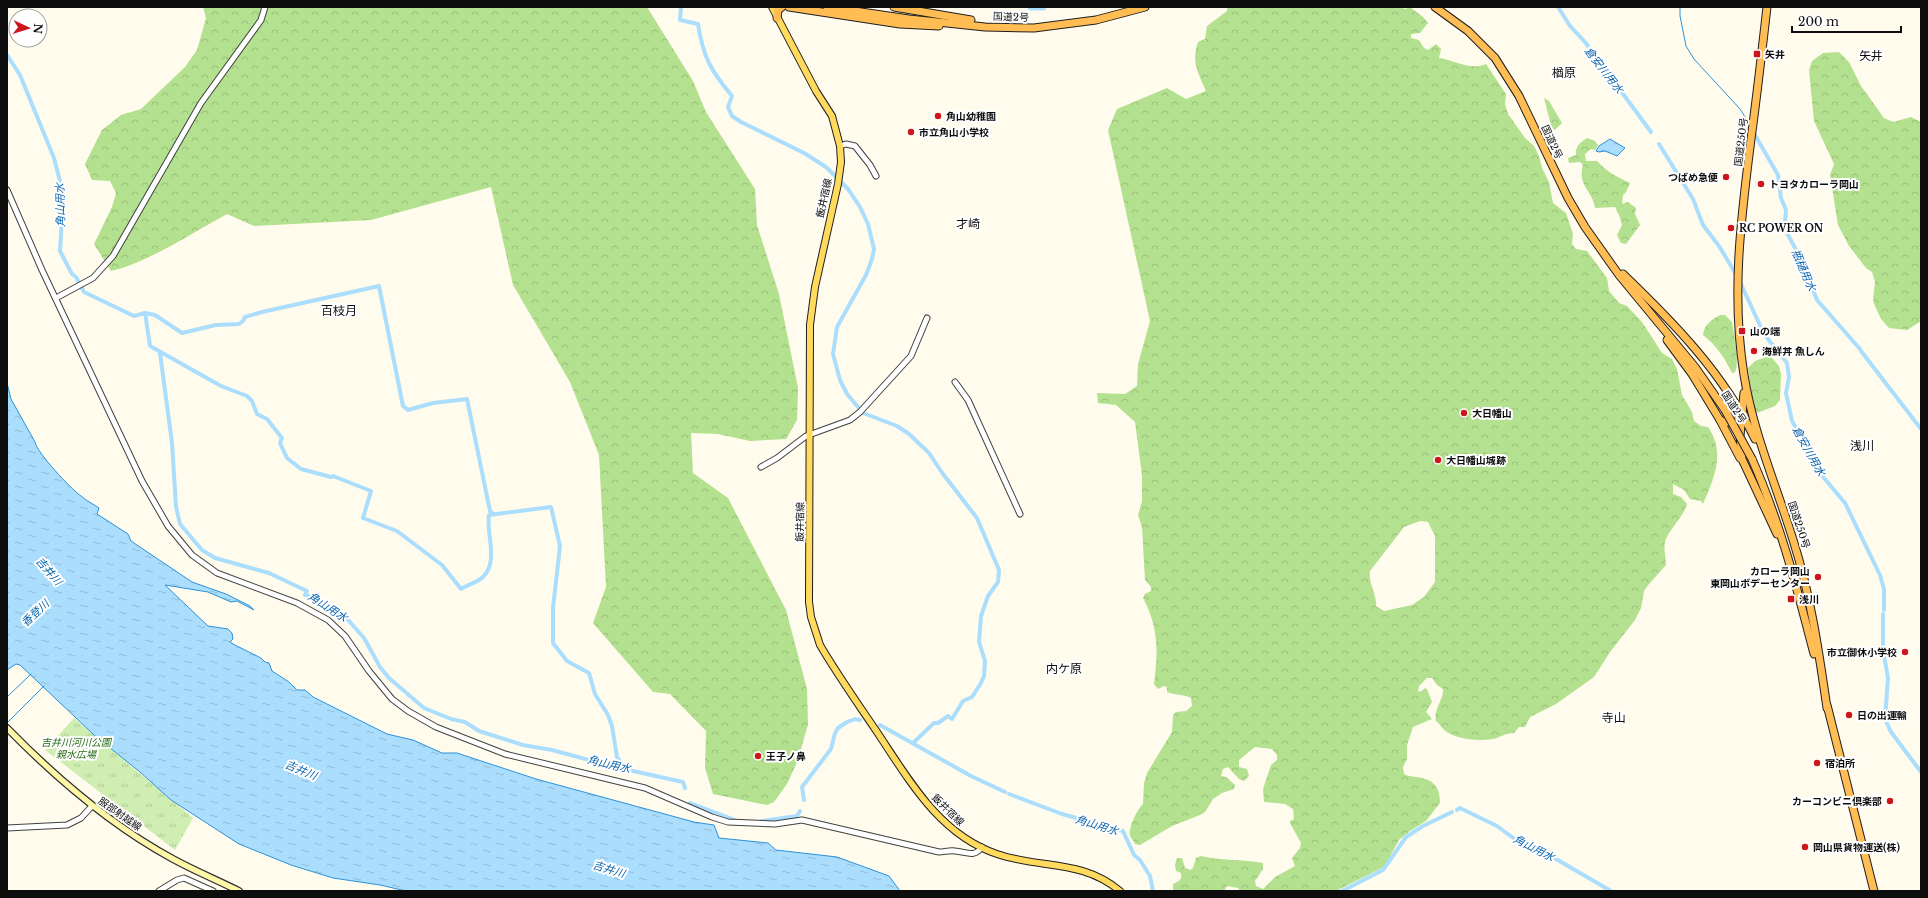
<svg xmlns="http://www.w3.org/2000/svg" width="1928" height="898" font-family="'Libre Baskerville','Noto Sans JP',serif">
  <style>
    .forest { fill: url(#forest-crowns); fill-rule: evenodd }
    .park { fill: url(#park-tufts) }
    .water { fill: url(#water-ripples); stroke: #2a92dc }
    .lines { fill: none; stroke-linecap: round; stroke-linejoin: round }
    .stream { stroke: #2a92dc; stroke-width: 1 }
    .canal { stroke: #abddfd; stroke-width: 4 }
    .river { stroke: #abddfd; stroke-width: 7 }
    .tertiary-casing { stroke: #404040; stroke-width: 7 }
    .secondary-casing { stroke: #2f2f2f; stroke-width: 8 }
    .primary-casing { stroke: #1e1e1e; stroke-width: 8 }
    .trunk-casing { stroke: #1e1e1e; stroke-width: 9 }
    .tertiary { stroke: #fff; stroke-width: 5 }
    .secondary { stroke: #fff7a8; stroke-width: 5.5 }
    .primary { stroke: #ffda5d; stroke-width: 6 }
    .trunk { stroke: #ffbd54; stroke-width: 7 }
    .trunk-bridge-casing { stroke: #1e1e1e; stroke-width: 9; stroke-linecap: butt }
    .trunk-bridge { stroke: #ffbd54; stroke-width: 7 }
    .poi-dot { fill: #cc161c; stroke: #fff; stroke-width: 1.5 }
    .labels { text-anchor: middle; dominant-baseline: central; stroke-width: 4; stroke-linejoin: round; paint-order: stroke }
    .street-label { font-size: 10px; fill: #0d0d0d; stroke: #fff }
    .poi-label { font-size: 10px; font-weight: bold; fill: #0d0d0d; stroke: #fff; text-anchor: start }
    .park-label { font-size: 10px; font-style: italic; fill: #276c16; stroke: #fff }
    .water-label { font-size: 11px; font-style: italic; fill: #0863ad; stroke: #fff }
    .quarter-label { font-size: 12px; fill: #0d0d0d; stroke: #fff }
  </style>
  <defs>
    <pattern id="forest-crowns" width="20" height="18" patternUnits="userSpaceOnUse"><rect width="20" height="18" fill="#b3e18f"/><path d="M2 6a3 3 0 1 1 6 0M12 15a3 3 0 1 1 6 0" fill="none" stroke="#99c07a"/></pattern>
    <pattern id="park-tufts" width="24" height="20" patternUnits="userSpaceOnUse"><rect width="24" height="20" fill="#d0eeb2"/><path d="M3 7l-1-3M5 7V3M7 7l1-3M15 17l-1-3M17 17v-4M19 17l1-3" fill="none" stroke="#b1cb98"/></pattern>
    <pattern id="water-ripples" width="26" height="14" patternUnits="userSpaceOnUse"><rect width="26" height="14" fill="#abddfd"/><path d="M2 4q2-2 4 0t4 0M15 11q2-2 4 0t4 0" fill="none" stroke="#92bcd8"/></pattern>
  </defs>
  <rect width="100%" height="100%" fill="#fffced"/>
  <g class="forest">
    <path d="M203,7H647L693,81L706,112L755,189L757,225L779,294L798,388L797,420L786,439L750,441L718,434L691,433L693,473L728,498L786,610L807,689L808,724L798,760L787,784L774,802L767,805L713,794L705,768L706,731L670,694L653,692L593,623L606,587L599,455L570,382L513,285L491,187L371,220L254,226L227,214C194,232 147,263 111,271L94,244L112,207L116,193L110,181L92,180L85,164L102,130L121,115L141,109L185,67L197,50L206,18Z"/>
    <path d="M1227,7H1400L1405,9L1410,7L1423,17L1428,23L1420,33L1411,34V38L1419,40L1424,48L1428,50L1436,44L1441,49L1439,58C1454,60 1471,71 1486,64L1506,94L1505,104L1508,114L1525,138L1534,146L1539,156L1542,168L1549,182L1553,203L1566,213L1573,234L1572,244L1576,249L1587,251L1607,278L1609,291L1619,303L1627,306L1642,322L1662,353L1672,359L1677,369L1682,395L1692,412L1694,421L1701,426L1708,427C1726,453 1714,478 1703,504L1701,501L1690,499L1684,490L1673,484V494L1681,497L1687,504C1683,517 1673,525 1667,537C1662,545 1666,556 1666,565L1649,584L1644,591L1641,608L1635,620L1610,652L1594,677L1556,704L1530,717L1525,727H1519L1514,733C1506,733 1501,737 1493,739C1478,741 1460,740 1447,732C1442,729 1440,724 1436,721C1433,710 1444,699 1443,689L1437,685L1432,678H1427L1419,686L1418,691L1420,692L1425,688L1427,689L1432,702L1426,712L1432,719L1413,727L1407,745V759L1403,767L1404,774C1408,776 1411,776 1416,777C1433,779 1440,786 1440,803L1426,821L1410,831L1399,840L1386,864L1382,868L1336,891H1240L1238,888L1227,886L1224,891H1173V884C1179,881 1182,880 1181,873L1176,871L1175,865L1177,858H1182L1185,868L1190,870L1193,868L1196,858L1201,856C1221,861 1242,859 1263,863V869L1255,881L1256,886L1263,889L1275,877L1295,866L1292,858L1300,848L1301,843L1290,823V821L1294,819L1293,809L1285,804L1264,802L1263,789L1271,765L1277,760V755L1272,749L1255,747L1239,760V767L1247,769L1249,776L1244,781L1239,779L1228,767L1223,769L1221,776L1226,777L1235,785L1234,789L1222,793L1213,799L1205,812L1200,815L1172,826L1140,845L1135,844C1134,841 1131,838 1130,836C1128,828 1138,808 1143,804L1144,783L1147,773L1172,732L1173,715L1176,712L1186,711L1192,706L1191,698C1187,695 1174,695 1167,692V687L1164,686L1158,689L1154,684C1158,651 1159,628 1143,598L1145,594L1151,591V587L1145,580L1142,527L1138,515L1142,501V475L1135,422L1116,405L1098,403L1097,393L1125,394L1137,386L1138,364L1150,321L1108,130L1117,109L1167,88L1186,99L1206,91C1198,72 1191,63 1198,42L1205,39L1207,26L1227,11ZM1420,521L1428,522L1435,536V582L1424,597L1412,605L1384,611L1376,606C1377,594 1368,584 1370,571L1404,527Z"/>
    <path d="M1839,52L1849,62L1861,86L1884,118L1893,122L1911,117L1921,122V321L1907,330L1889,328L1881,319L1874,304L1873,299L1875,282L1872,272L1866,268L1849,246L1838,225L1830,175L1834,164L1814,121L1809,70L1812,61L1823,53Z"/>
    <path d="M1544,98L1549,101L1562,123L1555,130L1552,129Z"/>
    <path d="M1587,138L1595,141L1598,145L1595,150L1591,149L1585,154L1586,161H1597C1607,172 1617,177 1630,183L1626,192L1623,195L1622,204L1628,202L1636,208L1635,214L1640,225L1626,244L1621,243L1617,235L1622,225L1619,215L1615,207L1595,208C1593,191 1577,186 1583,165L1580,162L1569,163L1568,158L1576,155C1575,146 1580,143 1587,138Z"/>
    <path d="M1720,315H1725L1732,322C1734,334 1740,364 1735,372L1732,373C1724,357 1717,346 1703,335C1704,325 1711,320 1720,315Z"/>
    <path d="M1766,357H1771L1779,366L1781,374L1780,400L1775,406L1757,413L1753,405L1748,368L1755,361Z"/>
  </g>
  <path class="park" d="M74,718L193,818L175,850L45,750Z"/>
  <g class="water">
    <path d="M1610,139L1625,148L1617,156L1605,151L1599,152L1596,151L1599,146Z"/>
    <path d="M7,383L11,399L35,442C37,453 71,489 81,496C87,501 93,504 99,508L97,514L128,534L131,541L192,582L226,594L250,606L254,610L237,601L231,602L208,592L165,585L208,626L228,629L232,633L233,639L230,642L233,644L261,658L265,662L269,663L272,671L289,682L297,690H305L313,697L387,734L413,740L442,753H457L536,779L694,822L714,825L719,838L768,843L776,850L837,857L889,876L900,891H406L380,885L333,878L291,865L239,844L171,800L140,772L94,735L20,665L16,664L7,670Z"/>
  </g>
  <g class="lines">
    <g class="stream">
      <path d="M1680,7V16L1686,46L1694,59L1740,109L1749,123"/>
      <path d="M1763,8V7"/>
      <path d="M7,697L31,674"/>
      <path d="M7,723L44,686"/>
    </g>
    <g class="canal">
      <path d="M681,7L680,20L698,24C703,57 711,71 732,96L728,107L732,116L741,122L804,153L826,167L848,189L860,207L868,224L874,249L872,259L866,275L837,327L833,354L840,380L847,394L863,413L897,426L909,434L929,453L943,474L977,518L999,570L998,582L988,596L981,616L979,642L985,661L984,676L981,683L972,697L963,701L952,719L948,716L938,723H934L913,743"/>
      <path d="M1558,7L1570,26L1585,42L1651,132"/>
      <path d="M7,55L20,75L54,158L61,185L62,217L60,251L72,274L76,277L84,292L134,316L145,313L150,346L221,386L247,396L252,401L257,414L267,419L282,438L280,443L287,458L301,469L331,477L333,476L371,491L363,518L397,531L442,565L461,589C467,585 478,582 483,577C499,561 486,535 489,515L551,507L560,546L553,608V643L567,661L589,673L595,694L608,715L612,726L617,757L625,768"/>
      <path d="M1755,135L1778,175L1781,198L1786,210L1785,222L1787,233L1802,261L1817,300L1860,349"/>
      <path d="M1659,144L1693,199L1703,225L1719,246L1737,276"/>
      <path d="M1740,282L1764,334L1787,363L1789,377L1786,393L1792,421L1824,478L1845,503L1880,575L1884,589V610"/>
      <path d="M145,313L155,315L182,333L216,325L239,324L243,321L245,317L262,312L379,286L403,406L408,410L433,403L467,399L490,511L493,514"/>
      <path d="M1861,351L1921,429"/>
      <path d="M160,353L172,443L176,507L180,524L202,550L215,558L269,573L307,591L305,595L322,601L349,621L364,638L380,667L389,678L424,708L451,719L465,722L479,731L523,745L552,750L615,767L683,782L685,788"/>
      <path d="M1883,614V650L1888,678L1885,719L1891,732L1921,772"/>
      <path d="M880,725L971,776L1005,792"/>
      <path d="M1009,794L1062,814L1123,831L1134,855L1140,860L1150,876L1153,891"/>
      <path d="M804,800L802,787L831,749L835,733L838,728L847,722L855,719L860,720"/>
      <path d="M690,803L735,820"/>
      <path d="M1457,810L1460,808L1497,826L1516,840L1544,852L1611,891"/>
      <path d="M762,821L797,816L800,811"/>
      <path d="M1342,891L1383,870L1406,837L1423,826L1452,812"/>
    </g>
    <path class="river" d="M1031,7H1043"/>
    <defs>
      <g id="tertiary">
        <path d="M840,146L846,144L855,146L870,165L876,176"/>
        <path d="M7,190L42,270L142,481L168,526L192,555L217,573L297,603L328,620L345,636L369,671L392,699L408,711L436,727L505,754L645,788L712,817L728,822L775,824L802,820L939,852C944,852 950,850 955,851C967,852 974,858 982,847"/>
        <path d="M56,298L93,278L113,256L201,103L261,20L265,7"/>
        <path d="M955,382L968,400L1020,514"/>
        <path d="M761,467L777,458L806,436L850,420L860,412L911,356L927,318"/>
        <path d="M7,828L67,825L81,818L92,806"/>
        <path d="M159,891L177,880L184,878L213,891"/>
      </g>
      <path id="secondary" d="M7,728C56,778 112,826 173,859C195,871 217,880 239,891"/>
      <path id="primary" d="M772,7L816,91L832,116L840,146L841,162L838,184L815,287L810,325L809,602L811,617L820,645C837,674 856,701 875,729C908,778 938,834 997,854C1041,869 1082,859 1120,891"/>
      <g id="trunk">
        <path d="M789,7L900,24L939,26"/>
        <path d="M827,7L909,19L985,27L1034,28L1096,20L1145,7"/>
        <path d="M894,7L971,20"/>
        <path d="M1435,7L1468,31L1495,58L1519,96L1568,198L1585,227L1619,275L1695,367L1725,410"/>
        <path d="M1767,7C1762,51 1757,95 1751,139C1741,218 1731,295 1744,375C1753,433 1777,487 1794,543C1811,597 1819,653 1827,708"/>
        <path d="M777,18L778,10L782,7"/>
        <path d="M1623,274C1674,323 1724,374 1755,439"/>
        <path d="M1667,340L1692,374L1720,420C1729,425 1737,421 1744,415"/>
        <path d="M1744,393L1740,436L1742,459L1777,534"/>
        <path d="M1720,420L1740,458"/>
        <path d="M1752,459C1780,522 1797,588 1814,654"/>
        <path d="M1827,705L1874,891"/>
      </g>
    </defs>
    <use href="#tertiary" class="tertiary-casing"/>
    <use href="#secondary" class="secondary-casing"/>
    <use href="#primary" class="primary-casing"/>
    <use href="#trunk" class="trunk-casing"/>
    <use href="#tertiary" class="tertiary"/>
    <use href="#secondary" class="secondary"/>
    <use href="#primary" class="primary"/>
    <use href="#trunk" class="trunk"/>
    <defs>
      <path id="trunk-bridge" d="M1725,410L1752,459"/>
    </defs>
    <use href="#trunk-bridge" class="trunk-bridge-casing"/>
    <use href="#trunk-bridge" class="trunk-bridge"/>
  </g>
  <g class="poi-dot">
    <rect x="1753" y="50" width="8" height="8" rx="2"/>
    <circle cx="938" cy="116" r="4"/>
    <circle cx="911" cy="132" r="4"/>
    <circle cx="1726" cy="177" r="4"/>
    <circle cx="1761" cy="184" r="4"/>
    <circle cx="1731" cy="228" r="4"/>
    <rect x="1738" y="327" width="8" height="8" rx="2"/>
    <circle cx="1754" cy="351" r="4"/>
    <circle cx="1464" cy="413" r="4"/>
    <circle cx="1438" cy="460" r="4"/>
    <circle cx="1818" cy="577" r="4"/>
    <rect x="1787" y="595" width="8" height="8" rx="2"/>
    <circle cx="1905" cy="652" r="4"/>
    <circle cx="1849" cy="715" r="4"/>
    <circle cx="758" cy="756" r="4"/>
    <circle cx="1817" cy="763" r="4"/>
    <circle cx="1890" cy="801" r="4"/>
    <circle cx="1805" cy="847" r="4"/>
  </g>
  <g class="labels">
    <g class="street-label">
      <text transform="translate(1011 17) rotate(2)">国道2号</text>
      <text transform="translate(1552 142) rotate(65)">国道2号</text>
      <text transform="translate(1741 142) rotate(-83)">国道250号</text>
      <text transform="translate(824 198) rotate(-78)">飯井宿線</text>
      <text transform="translate(1734 407) rotate(57)">国道2号</text>
      <text transform="translate(800 522) rotate(-89)">飯井宿線</text>
      <text transform="translate(1799 525) rotate(72)">国道250号</text>
      <text transform="translate(948 810) rotate(44)">飯井宿線</text>
      <text transform="translate(120 814) rotate(35)">服部射越線</text>
    </g>
    <g class="poi-label">
      <text x="1765" y="54">矢井</text>
      <text x="946" y="116">角山幼稚園</text>
      <text x="919" y="132">市立角山小学校</text>
      <text x="1718" y="177" text-anchor="end">つばめ急便</text>
      <text x="1769" y="184">トヨタカローラ岡山</text>
      <text x="1739" y="228">RC POWER ON</text>
      <text x="1750" y="331">山の端</text>
      <text x="1762" y="351">海鮮丼 魚しん</text>
      <text x="1472" y="413">大日幡山</text>
      <text x="1446" y="460">大日幡山城跡</text>
      <text x="1810" y="571" text-anchor="end">カローラ岡山<tspan x="1810" dy="12">東岡山ボデーセンター</tspan></text>
      <text x="1799" y="599">浅川</text>
      <text x="1897" y="652" text-anchor="end">市立御休小学校</text>
      <text x="1857" y="715">日の出運輸</text>
      <text x="766" y="756">王子ノ鼻</text>
      <text x="1825" y="763">宿泊所</text>
      <text x="1882" y="801" text-anchor="end">カーコンビニ倶楽部</text>
      <text x="1813" y="847">岡山県貨物運送(株)</text>
    </g>
    <g class="park-label">
      <text x="76" y="742">吉井川河川公園<tspan x="76" dy="12">親水広場</tspan></text>
    </g>
    <g class="water-label">
      <text transform="translate(1604 70) rotate(52)">倉安川用水</text>
      <text transform="translate(60 205) rotate(-91)">角山用水</text>
      <text transform="translate(1804 270) rotate(66)">瓶樋用水</text>
      <text transform="translate(1809 451) rotate(61)">倉安川用水</text>
      <text transform="translate(49 571) rotate(49)">吉井川</text>
      <text transform="translate(328 607) rotate(33)">角山用水</text>
      <text transform="translate(35 613) rotate(-43)">香登川</text>
      <text transform="translate(609 764) rotate(13)">角山用水</text>
      <text transform="translate(301 770) rotate(23)">吉井川</text>
      <text transform="translate(1097 825) rotate(17)">角山用水</text>
      <text transform="translate(1534 848) rotate(27)">角山用水</text>
      <text transform="translate(609 869) rotate(17)">吉井川</text>
    </g>
    <g class="quarter-label">
      <text x="1871" y="55">矢井</text>
      <text x="1564" y="72">楢原</text>
      <text x="968" y="223">才崎</text>
      <text x="339" y="310">百枝月</text>
      <text x="1862" y="445">浅川</text>
      <text x="1064" y="668">内ケ原</text>
      <text x="1614" y="717">寺山</text>
    </g>
  </g>
  <rect width="1928" height="898" fill="none" stroke="#0d0d0d" stroke-width="16"/>
  <g transform="translate(28 28) rotate(94)"><circle r="19" fill="#ffffff" stroke="#9e9e9e"/>
  <path d="M0-3L7 15L0 10L-7 15Z" fill="#cc161c"/>
  <text y="-6" font-size="11" font-weight="bold" text-anchor="middle" fill="#0d0d0d">N</text>
  </g>
  <path d="M1792 26v6h109v-6" fill="none" stroke="#0d0d0d" stroke-width="2"/>
  <text x="1798" y="26" font-size="12" fill="#0d0d0d" stroke="#ffffff" stroke-width="3" paint-order="stroke">200 m</text>
</svg>
